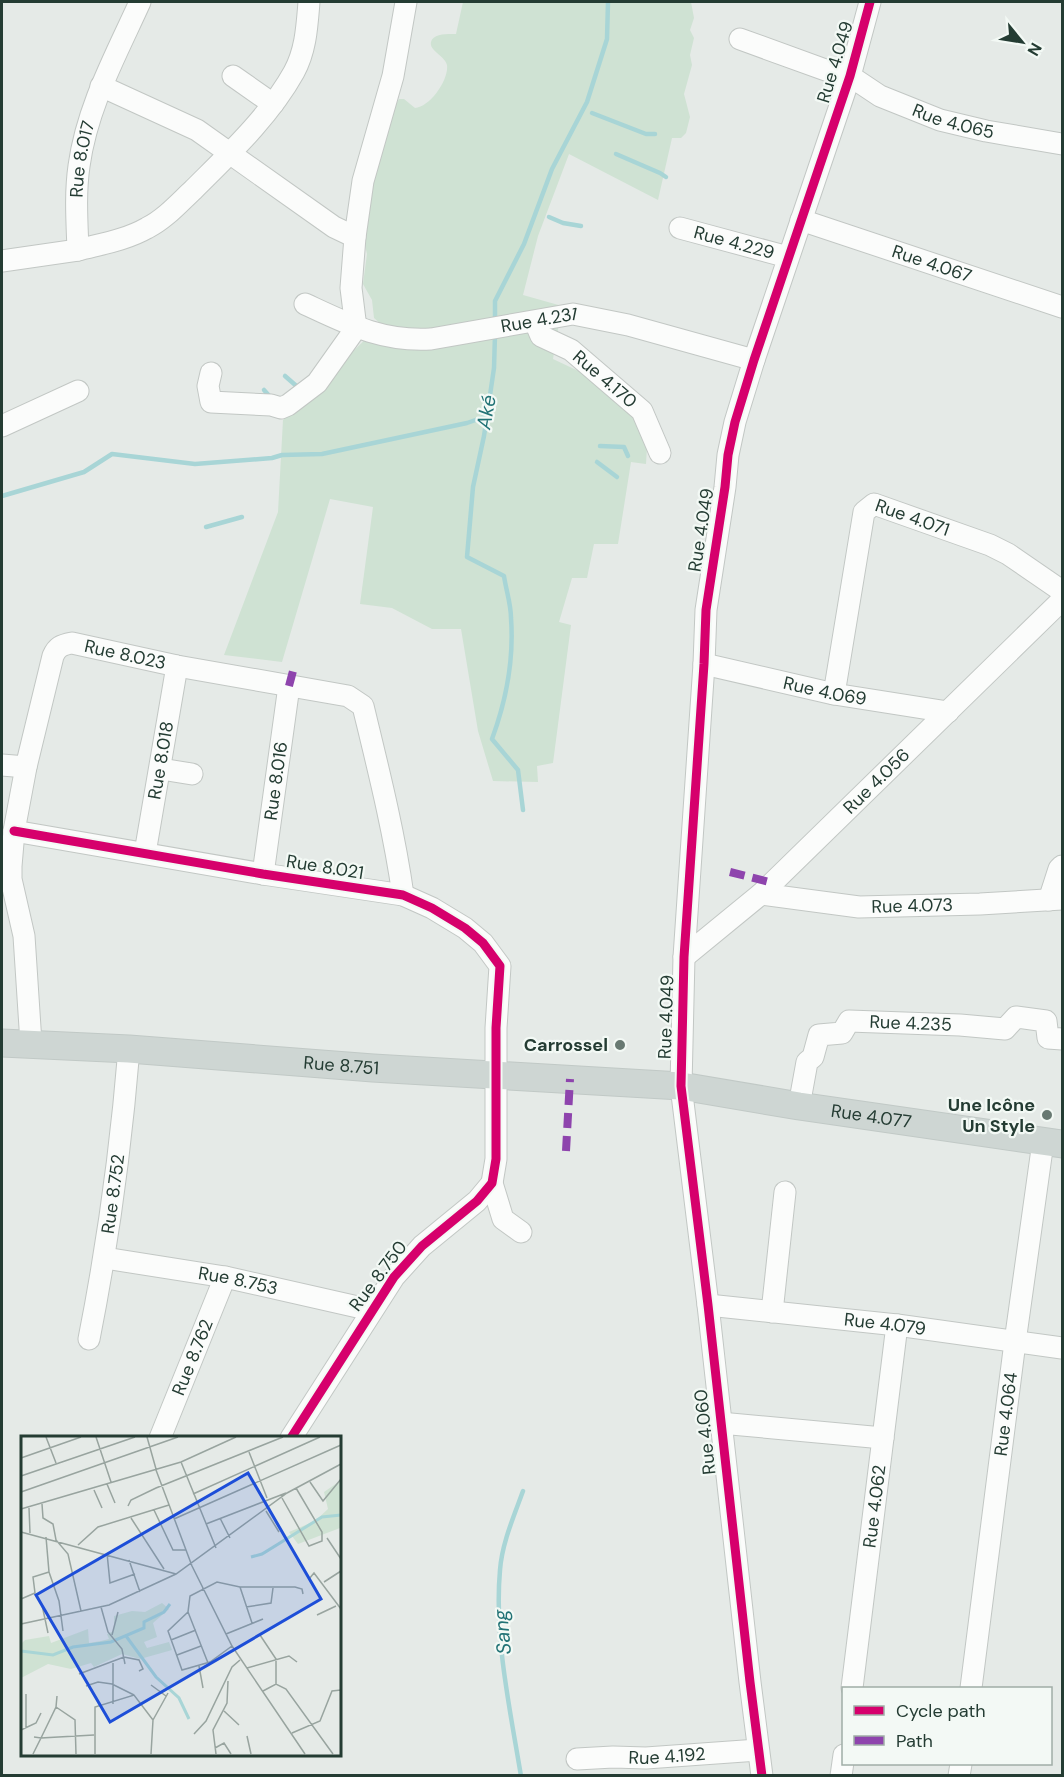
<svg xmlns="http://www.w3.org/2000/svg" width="1064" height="1777" font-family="'DM Sans',sans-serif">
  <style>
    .green { fill: #cfe2d3 }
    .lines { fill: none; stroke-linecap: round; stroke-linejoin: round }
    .stream { stroke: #a8d5d6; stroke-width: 4.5 }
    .minor-casing { stroke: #c2c7c4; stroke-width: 23 }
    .major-casing { stroke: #c1c9c6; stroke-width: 29 }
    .minor { stroke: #fbfcfb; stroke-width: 21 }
    .major { stroke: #ced6d3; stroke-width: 27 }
    .quiet { stroke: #8e44ad; stroke-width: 8; stroke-dasharray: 15 8; stroke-linecap: butt }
    .cycleway-casing { stroke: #f3f9f5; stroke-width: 13 }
    .cycleway { stroke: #d6006c; stroke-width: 9 }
    .poi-dot { fill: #687972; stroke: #f3f9f5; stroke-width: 2 }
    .labels { text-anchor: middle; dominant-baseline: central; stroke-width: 4.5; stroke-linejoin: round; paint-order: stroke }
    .street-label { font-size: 18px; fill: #243c33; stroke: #f3f9f5 }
    .poi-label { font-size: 18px; font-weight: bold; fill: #243c33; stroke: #f3f9f5; text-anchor: end }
    .water-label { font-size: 20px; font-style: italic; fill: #217275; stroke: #f3f9f5 }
    .inset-river { fill: none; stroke: #a8d5d6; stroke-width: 3 }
    .inset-road { fill: none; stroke: #98a49f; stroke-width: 1.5 }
    .view { fill: #1d4ed8; fill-opacity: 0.15; stroke: #1d4ed8; stroke-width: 3 }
    .inset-edge { fill: none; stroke: #243c33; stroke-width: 3 }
  </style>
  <rect width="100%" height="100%" fill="#e5eae7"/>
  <path class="green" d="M463,2H691L694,18L690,30L694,38L690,55L692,65L684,94L690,117L686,133L681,138H672L658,200L569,154L538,236L523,295L562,306L553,359L642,401L649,413L646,464L631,462L618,544H594L587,578H572L559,622L571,625L553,763L537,766L538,782L493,781L478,731L461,629H432L392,608L360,604L373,507L330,499L282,662L224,655L278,512L283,420L381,324L374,318L372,300L363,284L367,254L362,233V219L396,104L399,99H404L415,108C430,107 449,80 447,65C445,56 429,51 431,42C433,33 449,34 456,34Z"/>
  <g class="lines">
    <g class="stream">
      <path d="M592,113L646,134H655"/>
      <path d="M616,154L660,173L666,177"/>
      <path d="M549,217L563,223L581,226"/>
      <path d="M495,323V301L524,244L552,169L587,102L607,39L608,2"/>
      <path d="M495,335L494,368L484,436L473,487L467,557L504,576C506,590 511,604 511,618C514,659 506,701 492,739L518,770L523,810"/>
      <path d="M285,376L301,390"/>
      <path d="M264,390L272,399"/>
      <path d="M600,446L624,447L628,456"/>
      <path d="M597,462L617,477"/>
      <path d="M2,496L84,472L112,454L195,464L272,458L282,455L322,454L467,423L487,416"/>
      <path d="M206,527L242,517"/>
      <path d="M521,1776C510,1709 494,1637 500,1570C502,1543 514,1516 523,1491"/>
    </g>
    <defs>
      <g id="minor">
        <path id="s1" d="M740,39L831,72L850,76L880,96L940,120L986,131L1062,144"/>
        <path d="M233,76L273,104"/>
        <path d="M101,86L197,130L334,227L355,237"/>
        <path id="s2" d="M801,220L1062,307"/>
        <path id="s3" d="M680,228L788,257"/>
        <path d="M78,250C101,244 126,240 147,228C165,219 179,203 193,190C229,154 269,117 294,72C306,50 307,26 309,2"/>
        <path id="s4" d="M2,261L78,250C77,222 75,194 79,166C87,107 116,55 140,2"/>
        <path id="s5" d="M305,304C348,324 382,342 431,339L573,314L628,325L754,360"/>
        <path id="s6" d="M535,322L541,336L571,350L642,411L660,453"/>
        <path d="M211,373L208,386L211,402L271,405L281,408L288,405L317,383L356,328L351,288L355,237L363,181L393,76L406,2"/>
        <path d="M2,426L78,391"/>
        <path id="s7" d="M704,664L834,694L948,712"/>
        <path id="s8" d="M834,694L864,512L874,504L990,545L1008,554L1062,591"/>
        <path d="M2,765L26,767"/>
        <path d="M161,769L192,774"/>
        <path d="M14,831L263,874L403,895L432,908L465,928L483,943L500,966L496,1028V1159L492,1183L477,1201L422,1246L394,1277L291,1438"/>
        <path id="s9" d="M145,853L177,666"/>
        <path id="s10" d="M263,874L289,686"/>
        <path id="s11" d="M761,894L859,907L980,904L1062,899"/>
        <path d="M1049,900L1059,869L1062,866"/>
        <path id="s12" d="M684,957L761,894L1062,600"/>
        <path id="s13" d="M31,1043L24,936L11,879V866L14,831L26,767L53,656C57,647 61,645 72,643L177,666L348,696L363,706C378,768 394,831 403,895"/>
        <path id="s14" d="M799,1106L807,1062L813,1057L819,1035L842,1033L849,1021L960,1025L1005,1029L1016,1017L1046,1021L1048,1038L1062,1039"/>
        <path d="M492,1183L503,1219L521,1232"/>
        <path id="s15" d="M105,1258L225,1277L371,1310"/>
        <path id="s16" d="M708,1305L897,1325L1062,1348"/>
        <path d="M772,1312L785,1192"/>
        <path id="s17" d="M89,1339C108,1243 121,1147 129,1049"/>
        <path d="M720,1423L883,1438"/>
        <path id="s18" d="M160,1438L225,1277"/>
        <path id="s19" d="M852,1688L897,1325"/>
        <path id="s20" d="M971,1688L1015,1342L1043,1142"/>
        <path id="s21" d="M577,1759L613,1757L646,1758L758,1750"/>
        <path d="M762,1776L750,1682L708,1305L681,1086L684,957L704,664L706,610L725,487L728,455L735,422L754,360L850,76L870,2"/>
        <path d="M841,1776L844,1755"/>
        <path d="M959,1776L961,1764"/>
      </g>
      <g id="major">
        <path id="s22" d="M2,1043L129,1049L373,1068L681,1086L799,1106L1062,1144"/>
      </g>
    </defs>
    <use href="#minor" class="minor-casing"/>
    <use href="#major" class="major-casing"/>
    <use href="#minor" class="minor"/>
    <use href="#major" class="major"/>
    <g class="quiet">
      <path d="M289,686L293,671"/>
      <path d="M730,872L773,883"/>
      <path d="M566,1151L570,1079"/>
    </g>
    <defs>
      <g id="cycleway">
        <path d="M14,831L263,874L403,895L432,908L465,928L483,943L500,966L496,1028V1159L492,1183L477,1201L422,1246L394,1277L291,1438"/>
        <path d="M762,1776L750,1682L708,1305L681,1086L684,957L704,664L706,610L725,487L728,455L735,422L754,360L850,76L870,2"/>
      </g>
    </defs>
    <use href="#cycleway" class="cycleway-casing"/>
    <use href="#cycleway" class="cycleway"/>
  </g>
  <g class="poi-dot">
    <circle cx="620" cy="1045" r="6"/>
    <circle cx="1047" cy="1115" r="6"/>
  </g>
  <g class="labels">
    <g class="street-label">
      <text transform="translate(835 62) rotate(-73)">Rue 4.049</text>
      <text stroke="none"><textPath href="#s1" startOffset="230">Rue 4.065</textPath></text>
      <text stroke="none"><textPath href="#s4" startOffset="168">Rue 8.017</textPath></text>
      <text stroke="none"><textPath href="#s3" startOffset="56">Rue 4.229</textPath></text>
      <text stroke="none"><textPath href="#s2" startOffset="138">Rue 4.067</textPath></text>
      <text stroke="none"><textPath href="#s5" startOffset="242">Rue 4.231</textPath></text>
      <text stroke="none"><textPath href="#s6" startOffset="93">Rue 4.170</textPath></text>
      <text stroke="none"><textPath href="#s8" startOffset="238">Rue 4.071</textPath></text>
      <text transform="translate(701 530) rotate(-81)">Rue 4.049</text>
      <text stroke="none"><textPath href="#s13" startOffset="472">Rue 8.023</textPath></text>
      <text stroke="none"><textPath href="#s7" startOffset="124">Rue 4.069</textPath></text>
      <text stroke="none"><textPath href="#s9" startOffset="94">Rue 8.018</textPath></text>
      <text stroke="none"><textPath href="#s10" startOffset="94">Rue 8.016</textPath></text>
      <text stroke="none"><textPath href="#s12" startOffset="261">Rue 4.056</textPath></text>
      <text transform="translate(325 867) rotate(9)">Rue 8.021</text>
      <text stroke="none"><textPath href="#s11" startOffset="152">Rue 4.073</textPath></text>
      <text transform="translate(666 1017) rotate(-88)">Rue 4.049</text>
      <text stroke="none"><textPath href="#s14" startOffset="174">Rue 4.235</textPath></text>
      <text stroke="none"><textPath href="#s22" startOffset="340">Rue 8.751</textPath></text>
      <text stroke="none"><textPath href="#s22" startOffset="873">Rue 4.077</textPath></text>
      <text stroke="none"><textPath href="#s17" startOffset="147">Rue 8.752</textPath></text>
      <text transform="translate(378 1276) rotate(-53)">Rue 8.750</text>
      <text stroke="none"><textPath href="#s15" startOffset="135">Rue 8.753</textPath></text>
      <text stroke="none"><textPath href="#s16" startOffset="178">Rue 4.079</textPath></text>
      <text stroke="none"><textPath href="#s18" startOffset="87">Rue 8.762</textPath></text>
      <text stroke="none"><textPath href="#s20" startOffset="276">Rue 4.064</textPath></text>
      <text transform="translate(705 1432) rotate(-96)">Rue 4.060</text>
      <text stroke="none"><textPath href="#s19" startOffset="183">Rue 4.062</textPath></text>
      <text stroke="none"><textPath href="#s21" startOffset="90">Rue 4.192</textPath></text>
    </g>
    <g class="poi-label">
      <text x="608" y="1045">Carrossel</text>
      <text x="1035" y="1105">Une Icône<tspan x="1035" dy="21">Un Style</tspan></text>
    </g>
    <g class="water-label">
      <text transform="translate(486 412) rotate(-80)">Aké</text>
      <text transform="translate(502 1632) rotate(-95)">Sang</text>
    </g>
  </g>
  <g transform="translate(21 1436)">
    <rect width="320" height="320" fill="#e5eae7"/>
    <path d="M319,45V92L277,108L268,96L294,85L307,73L303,56ZM141,167L148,173L132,187L136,201L123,206L126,212L148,206L151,214L119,223L101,218L73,231L70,227L50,233L27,228L0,242V208L4,204L28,200L30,207L67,193L68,207L80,205L88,203L86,198L93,195V180L111,175L124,176Z" fill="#cfe2d3"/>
    <path class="inset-river" d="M230,121L241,118L301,81L320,79M105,200L135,241L158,262L168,283M0,215L32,219L52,211L90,206L123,192V186L143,176L149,168"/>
    <path class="inset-road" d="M25,1L35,27M75,1L90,46M126,1L135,33M228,16L246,62M0,22L60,1M160,26L195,112M135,34L171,130L211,210L284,318M0,40L114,1M289,46L302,65L320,43M86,48L94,67M73,54L81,72M0,56L157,1M172,58L299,1M261,62L288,110L301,105V96L275,52M21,68L22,82L32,88L35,104L47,118L60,175M107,70L110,64L135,52L262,1M8,72L9,97M0,73L160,26L215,1M133,74L152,114H165M245,75L258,96M110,82L143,133M199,82L209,102M153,83L320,9M185,88L265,57M0,96L155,138M25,101L28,136L38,165L42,195M306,102L320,123M57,109L77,91L148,69M86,117L89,147L114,138M108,124L119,156M288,143L293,137L320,173M303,146L320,135M219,151L231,187M0,163L14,157L12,141L28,136M21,169L27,197M80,171L87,196L101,213L104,228M225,171L250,167L252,152M167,176L147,195L161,234L189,226L211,210M296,179L315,170M0,188L88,169L155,138L266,57L320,28M205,198L242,183M91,199L97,176M239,199L255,223V248M150,204L175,194M156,219L180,210M187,227L167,176L169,160L196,146L219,151H274L281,153L282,158M178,230L182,252M226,232L268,220L276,226M58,238L103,221L118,224L122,233L118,235M130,249L145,260M65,250L77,246L91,248L113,259M242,255L255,248L265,253L312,318M5,258V292M92,268V227M35,271L54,284L55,318M203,275L218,289M132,284L147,257M0,294L15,287L20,277M271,297L299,285L311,255L320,254M173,298L185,285L211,231L219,224M226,300L230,318M13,301L20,302L35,271L36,260M194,312L203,307L210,318M12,318L20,302L73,299M74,318V271L113,259L132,284L130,318M195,318L192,294L206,267L207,245"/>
    <path class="view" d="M227,37L300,163L89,286L15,159Z"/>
    <rect width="320" height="320" class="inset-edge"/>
  </g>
  <rect width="1064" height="1777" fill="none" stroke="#243c33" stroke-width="6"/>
  <rect x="842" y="1687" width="210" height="78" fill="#f3f9f5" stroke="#a0ada7" stroke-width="1.5"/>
  <rect x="854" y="1706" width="30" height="9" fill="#d6006c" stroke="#a0ada7" stroke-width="1.5"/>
  <text x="896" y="1717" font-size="18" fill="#243c33">Cycle path</text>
  <rect x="854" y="1736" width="30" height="9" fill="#8e44ad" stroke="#a0ada7" stroke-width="1.5"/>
  <text x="896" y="1747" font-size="18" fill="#243c33">Path</text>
  <g transform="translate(1022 42) rotate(120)" stroke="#f3f9f5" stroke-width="4.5" paint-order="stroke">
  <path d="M0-4.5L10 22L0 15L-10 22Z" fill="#243c33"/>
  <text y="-9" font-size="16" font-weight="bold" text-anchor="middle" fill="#243c33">N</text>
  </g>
</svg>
